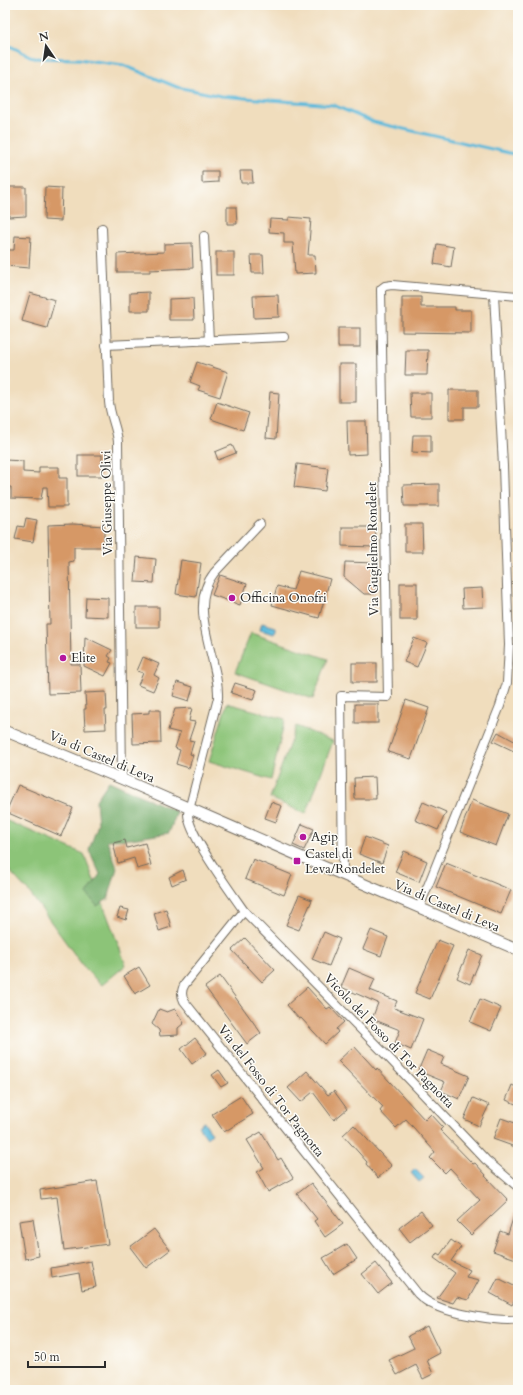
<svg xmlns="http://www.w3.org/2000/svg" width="523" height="1395" font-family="Cardo,serif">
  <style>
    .green { fill: #8cc478; stroke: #5c7852 }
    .forest { fill: #71aa68; stroke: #4e6a4a }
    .water { fill: #5dbadb; stroke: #447283 }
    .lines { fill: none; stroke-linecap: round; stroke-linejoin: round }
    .stream { stroke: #5dbadb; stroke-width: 3 }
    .building { fill: #d69866 }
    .minor-casing { stroke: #70695e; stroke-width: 10 }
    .tertiary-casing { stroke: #70695e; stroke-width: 12 }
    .minor { stroke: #fff; stroke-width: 8 }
    .tertiary { stroke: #fff; stroke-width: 10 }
    .poi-dot { fill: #b5179e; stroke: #fdfcf7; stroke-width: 1.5 }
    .labels { text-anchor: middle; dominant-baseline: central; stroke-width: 3; stroke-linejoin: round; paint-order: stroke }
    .street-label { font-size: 13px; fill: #2b2b2b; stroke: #fdfcf7 }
    .poi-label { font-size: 13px; fill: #2b2b2b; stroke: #fdfcf7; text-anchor: start }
  </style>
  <rect width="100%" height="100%" fill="#fdfcf7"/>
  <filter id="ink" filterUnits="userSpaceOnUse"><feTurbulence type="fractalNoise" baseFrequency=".025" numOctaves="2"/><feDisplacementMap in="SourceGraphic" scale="8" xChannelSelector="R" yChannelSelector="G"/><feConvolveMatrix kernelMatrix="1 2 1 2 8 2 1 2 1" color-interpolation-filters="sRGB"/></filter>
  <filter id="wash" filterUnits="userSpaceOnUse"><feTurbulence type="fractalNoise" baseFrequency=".012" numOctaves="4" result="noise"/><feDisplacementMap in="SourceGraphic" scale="16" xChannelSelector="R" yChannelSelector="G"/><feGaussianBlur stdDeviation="0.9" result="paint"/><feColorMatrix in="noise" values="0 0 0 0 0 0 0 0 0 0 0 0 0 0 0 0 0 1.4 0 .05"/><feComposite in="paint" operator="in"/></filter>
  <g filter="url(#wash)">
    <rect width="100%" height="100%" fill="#f0ddbd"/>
    <g class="green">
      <path d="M251,633L328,659L313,699L235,672Z"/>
      <path d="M227,703L285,719L271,780L209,761Z"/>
      <path d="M296,726L333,741L306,814L270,798Z"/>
      <path d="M5,820L84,854L126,965L102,985L86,970L29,892L5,866Z"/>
    </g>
    <path class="forest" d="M109,781L177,812L169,833L131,839L107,840L117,868L108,899L97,906L87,894L100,874L89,850L98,824L96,800Z"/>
    <g class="water">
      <path d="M262,623L276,627V631L274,634L260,630Z"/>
      <path d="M204,1122L212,1133L207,1138L198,1126Z"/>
      <path d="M415,1169L424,1178L419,1182L411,1173Z"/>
    </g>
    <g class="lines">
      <path class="stream" d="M5,45L12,47L34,58L78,59L123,65L177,87L221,96L333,105L373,122L518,155"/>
    </g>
    <g id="blocks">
      <g class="building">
        <path d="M202,171H218V182L202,183Z"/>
        <path d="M240,171H252L253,183H241Z"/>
        <path d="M8,187H26V216L9,217Z"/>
        <path d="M45,187L62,188L61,221L44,220Z"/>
        <path d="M227,207H236L237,224H227Z"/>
        <path d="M289,217L311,219L308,255H315L316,273L295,274L293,243H284V233L269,232L270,219L289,220Z"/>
        <path d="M15,236L31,237L29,268L5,266V250H14Z"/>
        <path d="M192,243L193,268L150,270V272H117V254L164,252V244Z"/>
        <path d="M437,244L454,247L451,267L434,264Z"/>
        <rect x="216" y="252" width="18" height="23"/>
        <path d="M251,255H263L264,273H252Z"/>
        <path d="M149,292V311H130V293Z"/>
        <path d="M30,293L55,300L47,328L22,321Z"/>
        <path d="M278,295L279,317L254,318L253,296Z"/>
        <path d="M402,297H421V307H455V310H471V333L402,332Z"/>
        <path d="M193,298L194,320H169V299Z"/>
        <rect x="338" y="328" width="22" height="19"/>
        <path d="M406,350H428L427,375H405Z"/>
        <path d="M197,362L228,372L220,397L198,390L200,386L190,382Z"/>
        <rect x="339" y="364" width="17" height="38"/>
        <path d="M449,390H478V407H464V419H449Z"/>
        <path d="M270,392L279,393L276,439L266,438Z"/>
        <path d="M410,393H431V417H411Z"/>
        <path d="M217,402L249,413L243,430L211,419Z"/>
        <path d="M347,421H366L367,454L348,455Z"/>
        <path d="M413,435H431V453L412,452Z"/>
        <path d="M232,445L236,453L218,460L215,452Z"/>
        <rect x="78" y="455" width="24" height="21"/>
        <path d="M5,460L23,461V472L39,473V467H59V478H67V507H48L47,487H43L41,499L11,498V487H7L8,477L5,476Z"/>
        <path d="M297,464L328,468L325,491L294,487Z"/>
        <path d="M439,484V506H404L403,485Z"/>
        <path d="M26,518L37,520L33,542L15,539L18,526L24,527Z"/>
        <path d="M73,524L104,526V547H74V561L69,562L71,664H80L81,693L48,694L46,624H50L48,525Z"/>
        <path d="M405,524H422L423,552H405Z"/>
        <path d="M342,527H376L375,547L342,546Z"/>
        <path d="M137,557L156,559L154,583L135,582Z"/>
        <path d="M181,560L201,563L196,597L176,594Z"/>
        <path d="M345,562L376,563L375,594H364L344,577Z"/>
        <path d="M299,571L330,579L319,618L272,605L277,586L293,590Z"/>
        <path d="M220,575L247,584L240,605L212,595Z"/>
        <rect x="400" y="583" width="17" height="37"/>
        <path d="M482,588L483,607L463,608L462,589Z"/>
        <path d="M86,597L108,598V617L85,616Z"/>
        <rect x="136" y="607" width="23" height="20"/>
        <path d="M85,637L112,650L108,656L111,658L109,662L112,663L105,676L84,666Z"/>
        <path d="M414,638L427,643L417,667L404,662Z"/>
        <path d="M143,657L159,664L154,675L159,678L153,691L138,685L143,673L137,671Z"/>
        <rect x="352" y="663" width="25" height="19"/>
        <path d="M177,682L193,687L189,701L173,696Z"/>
        <path d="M235,683L257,690L253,700L231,693Z"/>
        <path d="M106,692L107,710H105L106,729L85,730L84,709H86L85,693Z"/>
        <path d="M406,700L429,708L411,759L388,752Z"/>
        <rect x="355" y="704" width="23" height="19"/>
        <path d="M192,708L189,721L195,722L189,740L194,741L190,754L193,755L189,768L176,764L180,750L175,748L180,733L168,730L175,709Z"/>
        <path d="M149,710H160L161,743L133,744L132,714L149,713Z"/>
        <path d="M498,732L518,743V753L493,741Z"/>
        <path d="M375,777L376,799H355L354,778Z"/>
        <path d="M18,785L73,808L61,836L6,812Z"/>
        <path d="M472,800L508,814L496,846L460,832Z"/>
        <path d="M271,802L282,806L276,822L265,818Z"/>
        <path d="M423,802L446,812L438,830L415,820Z"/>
        <path d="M302,824L314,829L304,850L293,845Z"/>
        <path d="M365,837L388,846L382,863L359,854Z"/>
        <path d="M125,840L127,848L145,843L151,865L137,869L134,858L118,863L113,843Z"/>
        <path d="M404,851L427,861L419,882L395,872Z"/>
        <path d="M253,859L292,875L284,895L245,879Z"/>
        <path d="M446,863L511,890L501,914L436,887Z"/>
        <path d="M183,870L186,879L172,885L169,877Z"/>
        <path d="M299,895L312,900L299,930L286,925Z"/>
        <path d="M120,908L129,910L126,920L117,917Z"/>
        <path d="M166,909L171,927L159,931L154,913Z"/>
        <path d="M371,930L388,937L381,956L363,949Z"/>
        <path d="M324,932L340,939L329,966L312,959Z"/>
        <path d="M245,938L275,970L262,982L232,950Z"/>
        <path d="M438,940L453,946L430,999L415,993Z"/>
        <path d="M469,950L482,955L470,984L457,978Z"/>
        <path d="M139,967L150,985L135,994L124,976Z"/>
        <path d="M349,968L375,979L370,990L397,1001L394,1008L423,1019L411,1050L395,1043L400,1030L372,1019L378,1003L341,987Z"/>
        <path d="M220,976L261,1033L247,1044L205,987Z"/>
        <path d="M307,987L327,1009L330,1007L344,1022L336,1029L338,1032L325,1044L301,1018L299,1019L287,1005Z"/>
        <path d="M480,999L501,1008L491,1031L470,1022Z"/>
        <path d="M159,1009L167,1012L175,1009L184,1023L178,1028V1035L160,1036L159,1030L152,1024Z"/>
        <path d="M195,1038L207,1053L192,1064L181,1049Z"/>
        <path d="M354,1046L376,1070L377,1068L390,1082L425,1120L431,1114L443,1127L440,1130L473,1164L475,1163L486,1175L485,1176L508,1200L471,1235L457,1221L480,1200L450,1168L445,1173L430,1158L435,1152L406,1119L396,1128L380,1111L383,1107L338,1061Z"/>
        <path d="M427,1050L444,1057L441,1064L469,1076L459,1099L441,1091L445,1082L418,1071Z"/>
        <path d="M219,1070L228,1083L221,1087L212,1075Z"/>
        <path d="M307,1071L328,1095L334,1091L347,1109L334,1120L313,1092L301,1102L288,1088Z"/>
        <path d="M512,1085L518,1088V1105L506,1100Z"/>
        <path d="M241,1096L253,1114L224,1132L212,1114Z"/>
        <path d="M473,1098L489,1105L479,1126L464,1119Z"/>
        <path d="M501,1118L518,1124V1148L493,1139Z"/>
        <path d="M354,1125L392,1166L378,1178L366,1164L367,1162L343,1135Z"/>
        <path d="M261,1132L278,1160L281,1158L293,1178L268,1192L257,1172L264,1168L247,1140Z"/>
        <path d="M97,1181L108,1244L64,1250L57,1197L41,1199L40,1190Z"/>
        <path d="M311,1183L343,1224L325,1237L314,1221L317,1219L297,1194Z"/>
        <path d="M516,1209H518V1253L516,1259L493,1251L500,1231L508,1234Z"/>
        <path d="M421,1211L432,1225L410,1242L399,1228Z"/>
        <path d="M33,1219L39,1256L25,1259L19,1221Z"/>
        <path d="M154,1229L170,1250L146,1268L130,1247Z"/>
        <path d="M451,1240L461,1247L451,1261L470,1270L466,1277L479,1280L468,1300L457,1297L453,1303L437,1298L455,1273L434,1258L437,1253L440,1255Z"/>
        <path d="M347,1244L357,1259L333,1274L323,1258Z"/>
        <path d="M91,1261L96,1287L82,1290L79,1273L52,1278L51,1268Z"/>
        <path d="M376,1263L392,1283L378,1294L362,1274Z"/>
        <path d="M498,1278L518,1288V1293L512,1305L490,1293Z"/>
        <path d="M427,1326L440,1353L427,1360L433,1374L423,1379L416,1365L397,1375L389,1360L414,1348L408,1336Z"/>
      </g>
    </g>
  </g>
  <g filter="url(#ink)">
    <use href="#blocks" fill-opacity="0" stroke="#70695e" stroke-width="1"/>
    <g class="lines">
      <defs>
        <g id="minor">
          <path d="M102,228L109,402C110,416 117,428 118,442L122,779"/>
          <path d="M204,236L209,341"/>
          <path d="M106,345L284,337"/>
          <path d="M260,524L214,573C186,608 220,660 218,698L188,814C188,834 231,892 244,911L185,984C181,990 181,995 184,1001L418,1294C423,1299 429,1303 436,1306C451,1313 502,1323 518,1319"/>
          <path d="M343,875L341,696L388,697L381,289L385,286L392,285L518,296"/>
          <path d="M419,908L500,706L507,683L509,645L503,466L494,294"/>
          <path d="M244,911L388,1057L486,1160L518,1187"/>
        </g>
        <path id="tertiary" d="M5,731L122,779L343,875L518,950"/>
      </defs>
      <use href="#minor" class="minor-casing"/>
      <use href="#tertiary" class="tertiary-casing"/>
      <use href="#minor" class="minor"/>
      <use href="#tertiary" class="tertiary"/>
    </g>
  </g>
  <g class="poi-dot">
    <circle cx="232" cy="598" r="4"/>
    <circle cx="63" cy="658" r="4"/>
    <circle cx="303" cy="837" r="4"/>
    <rect x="293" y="857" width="8" height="8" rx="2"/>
  </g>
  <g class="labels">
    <g class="street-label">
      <text transform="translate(107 503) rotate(-91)">Via Giuseppe Olivi</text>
      <text transform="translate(373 549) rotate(-91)">Via Guglielmo Rondelet</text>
      <text transform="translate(102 757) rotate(23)">Via di Castel di Leva</text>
      <text transform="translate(447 906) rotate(23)">Via di Castel di Leva</text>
      <text transform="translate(389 1041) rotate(46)">Vicolo del Fosso di Tor Pagnotta</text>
      <text transform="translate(271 1091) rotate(52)">Via del Fosso di Tor Pagnotta</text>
    </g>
    <g class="poi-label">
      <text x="240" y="598">Officina Onofri</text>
      <text x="71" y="658">Elite</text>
      <text x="311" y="837">Agip</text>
      <text x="305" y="854">Castel di<tspan x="305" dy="15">Leva/Rondelet</tspan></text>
    </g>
  </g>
  <rect width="523" height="1395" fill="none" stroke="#fdfcf7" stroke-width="20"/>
  <g transform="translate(46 46) rotate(347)" stroke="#fdfcf7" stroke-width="3" paint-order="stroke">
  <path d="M0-3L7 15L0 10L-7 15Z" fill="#2b2b2b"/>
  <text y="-6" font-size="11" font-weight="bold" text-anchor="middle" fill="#2b2b2b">N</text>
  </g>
  <path d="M28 1361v6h77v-6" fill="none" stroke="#2b2b2b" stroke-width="2"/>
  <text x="34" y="1361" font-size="12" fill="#2b2b2b" stroke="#fdfcf7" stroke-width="3" paint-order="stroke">50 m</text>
</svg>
